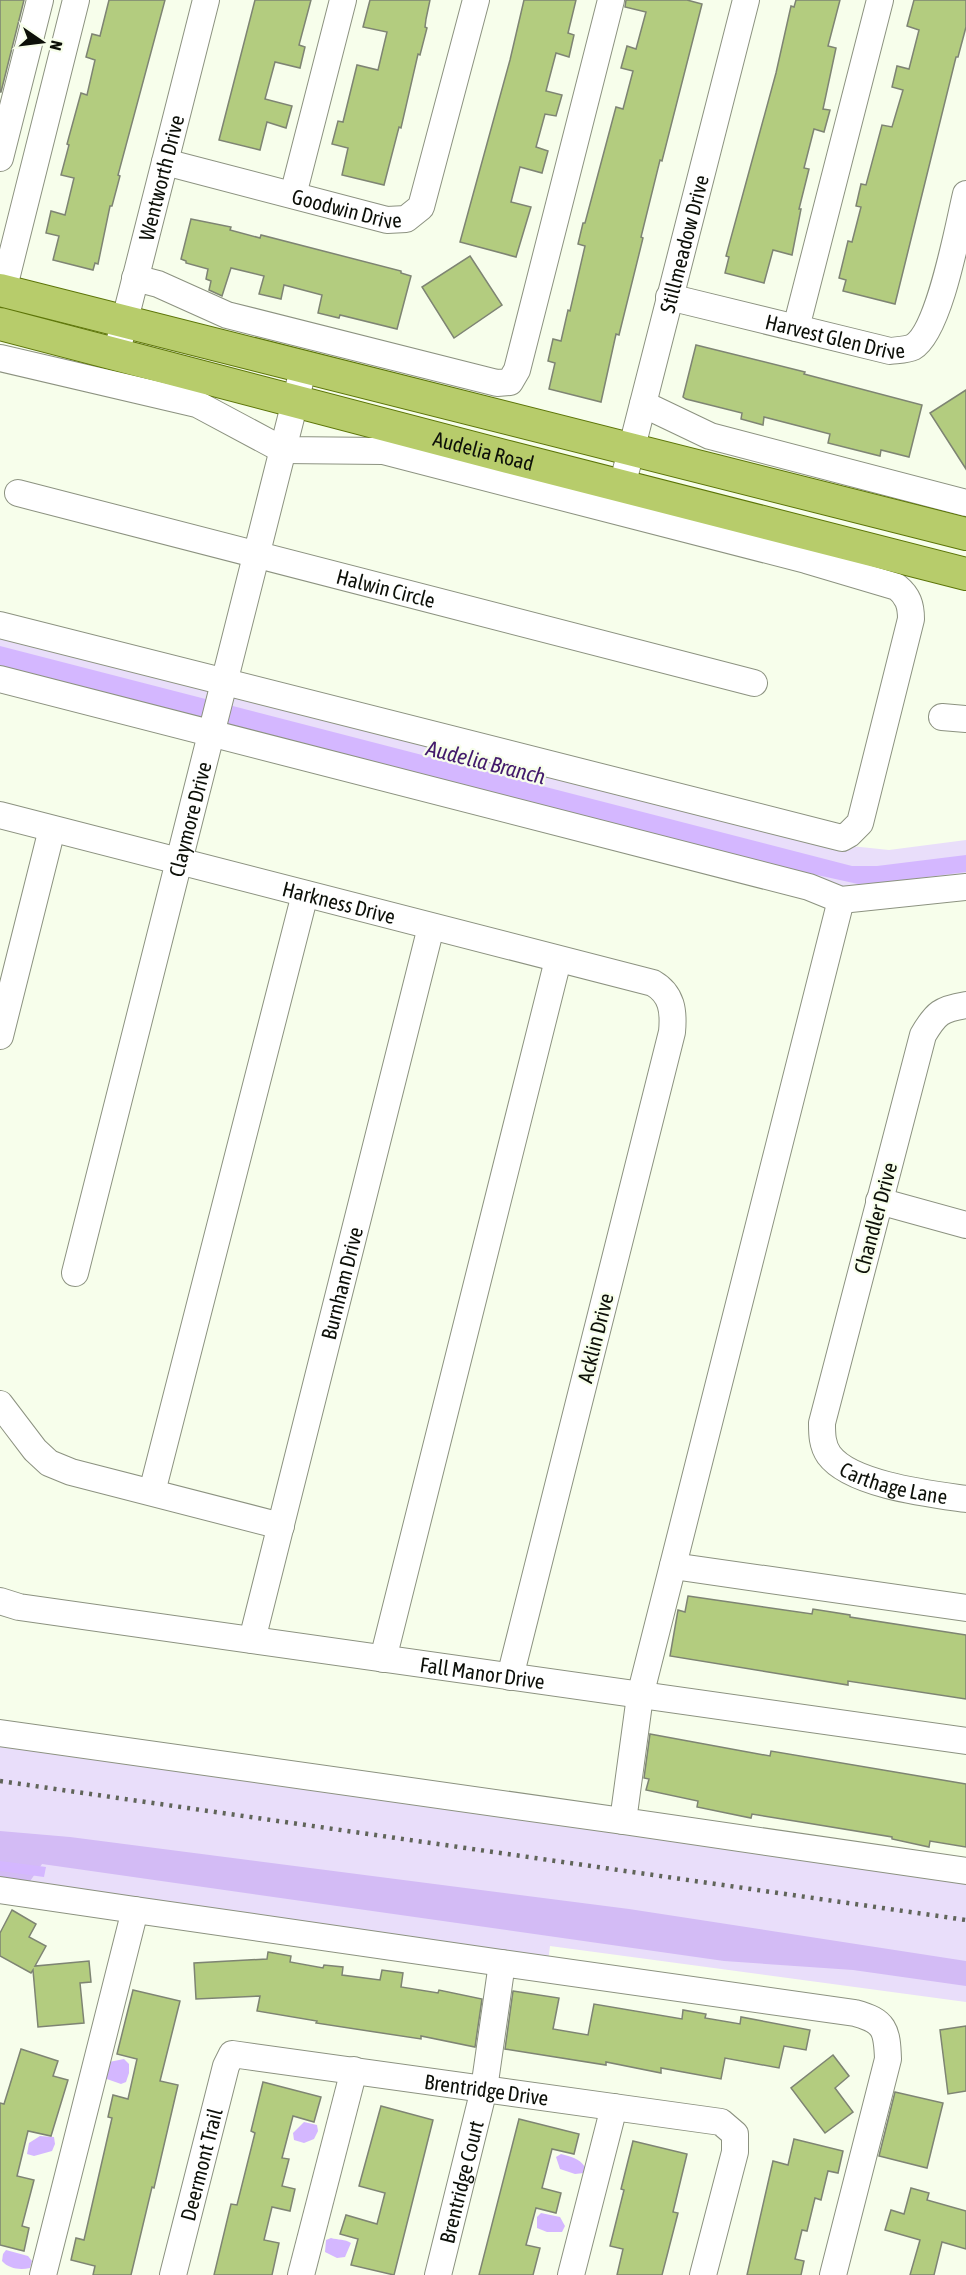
<svg xmlns="http://www.w3.org/2000/svg" width="966" height="2275" font-family="'Asap Condensed',sans-serif">
  <style>
    .green { fill: #e9defa }
    .forest { fill: #d3bbf5 }
    .water { fill: #d4b7ff }
    .building { fill: #b3cc7f; stroke: #7e8473; stroke-width: 1.5 }
    .lines { fill: none; stroke-linecap: round; stroke-linejoin: round }
    .minor-casing { stroke: #8c9280; stroke-width: 28 }
    .major-casing { stroke: #5c7408; stroke-width: 34 }
    .minor { stroke: #fff; stroke-width: 26 }
    .major { stroke: #b7cc6b; stroke-width: 32 }
    .rail { stroke: #606459; stroke-width: 4.5; stroke-dasharray: 3 6; stroke-linecap: butt }
    .labels { text-anchor: middle; dominant-baseline: central; stroke-width: 4.5; stroke-linejoin: round; paint-order: stroke }
    .street-label { font-size: 21px; fill: #0d1009; stroke: #f7feeb }
    .water-label { font-size: 22px; font-style: italic; fill: #431a6b; stroke: #f7feeb }
  </style>
  <rect width="100%" height="100%" fill="#f7feeb"/>
  <g class="green">
    <path d="M0,630L851,846L889,850L966,840V882L866,894L0,680Z"/>
    <path d="M0,1738L966,1875V2002L550,1946L547,1970L0,1890Z"/>
  </g>
  <path class="forest" d="M0,1831L70,1837L629,1909L966,1961V1986L853,1970L724,1961L42,1864L28,1884L0,1885Z"/>
  <g class="water">
    <path d="M0,646L852,866H877L966,855V872L881,883L858,884L799,871L0,666Z"/>
    <path d="M0,1861L46,1867L44,1877L0,1871Z"/>
    <path d="M124,2059L129,2064V2073L126,2082L121,2084L104,2078L109,2062Z"/>
    <path d="M304,2122L317,2125L318,2131L314,2139L304,2143L294,2140L293,2133Z"/>
    <path d="M40,2136L54,2137L55,2144L52,2151L34,2156L27,2154L29,2143Z"/>
    <path d="M561,2154C571,2157 579,2158 585,2167L584,2173L575,2174L560,2169L556,2157Z"/>
    <path d="M541,2213L560,2217L565,2226L562,2232H547L537,2228V2217Z"/>
    <path d="M331,2238C338,2240 345,2239 351,2243L345,2257L337,2258L325,2252L326,2240Z"/>
    <path d="M6,2250L28,2256L32,2261L30,2268C20,2270 9,2269 2,2261L3,2254Z"/>
  </g>
  <g class="building">
    <path d="M0,0H24L1,92H0Z"/>
    <path d="M109,0H165L118,175L120,176L112,206H110L98,264L95,263L93,270L53,260L59,236L46,233L51,211L65,215L74,178L61,175L69,145L67,144L81,93L87,95L95,60L86,57L92,34L100,36Z"/>
    <path d="M255,0H311L299,45L305,47L300,68L275,62L265,99L292,106L286,128L267,122L260,150L219,140Z"/>
    <path d="M370,0H430L426,19L425,27L427,28L420,55L418,54L401,128L399,127L384,185L342,175L348,148L332,144L338,121L343,122L357,65L378,70L387,32L363,27Z"/>
    <path d="M524,0H576L568,33L574,35L569,57L556,53L546,91L562,95L556,116L545,114L536,147L548,151L542,173L520,167L511,202L531,207L516,257L460,242L510,60Z"/>
    <path d="M626,0H687L702,4L662,161L660,160L641,237L643,238L619,335L616,334L601,402L549,389L555,363L548,361L553,339L561,341L568,310L570,311L585,246L578,244L583,223H585L616,107L623,109L633,71L621,68L627,46L636,49L646,12L625,7Z"/>
    <path d="M796,0H840L828,46L836,48L823,109L830,110L824,132L814,129L804,168L809,169L799,209H801L792,255L773,250L764,283L725,273L729,257L726,256L776,73L791,6L794,7Z"/>
    <path d="M914,0H966V27L958,57H956L895,304L843,291L846,280L839,278L848,241L852,242L861,207L856,206L861,184L866,185L882,125L892,127L903,90L892,87L897,66L909,69L919,30L907,26Z"/>
    <path d="M191,219L231,227L230,230L260,238L261,235L401,271V273L411,276L397,329L340,315L339,318L318,313L322,295L284,285L281,299L259,294L264,276L231,268L222,296L209,290L211,281L206,279L208,269L186,263V261L181,259Z"/>
    <path d="M470,256L502,305L454,338L422,287Z"/>
    <path d="M696,345L805,372L804,374L922,405L909,457L881,450L880,456L828,443L830,434L764,417L763,425L741,419L742,413L686,399L683,397Z"/>
    <path d="M966,390V469L930,413Z"/>
    <path d="M688,1596L812,1614L813,1609L850,1615V1617L966,1635V1699L848,1681V1685L670,1656L678,1610L685,1612Z"/>
    <path d="M650,1734L770,1756L771,1751L966,1784V1847L930,1841L929,1847L892,1839V1837L807,1823L752,1814L751,1818L697,1807L698,1801L646,1790L649,1779L644,1778Z"/>
    <path d="M12,1910L36,1924L29,1937L46,1946L35,1966L89,1961L91,1982L80,1983L84,2023L38,2027L33,1970L31,1973L0,1956V1933Z"/>
    <path d="M268,1952L291,1956L290,1962L323,1968L324,1965L343,1967L342,1975L380,1980L382,1970L403,1973L401,1987L438,1993L439,1990L482,1999L475,2047L421,2036V2039L316,2023L317,2021L257,2011L260,1996L196,1999L194,1963L267,1959Z"/>
    <path d="M133,1990L180,2001L160,2081L178,2085L154,2188L152,2187L131,2275H93L95,2266L71,2260L76,2238L84,2240L112,2118L108,2117L113,2095L128,2099L137,2059L117,2054Z"/>
    <path d="M513,1991L559,1998L553,2029L588,2035L594,2004L682,2019L683,2010L706,2014L705,2018L740,2024L741,2017L810,2030L806,2050L784,2046L779,2068L725,2058L721,2079L661,2068V2073L606,2062V2065L505,2049Z"/>
    <path d="M966,2026V2091L948,2094L940,2030Z"/>
    <path d="M21,2049L58,2061L53,2076L68,2080L51,2136L28,2131L17,2176L34,2180L22,2226L29,2228L24,2251L0,2245V2103L4,2104Z"/>
    <path d="M833,2055L849,2076L835,2088L853,2112L825,2133L791,2088Z"/>
    <path d="M263,2082L321,2097L314,2122L293,2116L282,2158L289,2159L282,2186L295,2189L290,2211L272,2207L264,2240L279,2243L272,2275H214L231,2204L237,2205L255,2133L251,2131Z"/>
    <path d="M895,2092L943,2103L927,2168L879,2156Z"/>
    <path d="M381,2106L433,2120L394,2275L351,2265L358,2239L340,2234L346,2215L377,2224L385,2193L359,2186Z"/>
    <path d="M519,2119L579,2134L574,2154L552,2149L542,2188L561,2193L556,2213L536,2208L526,2245L540,2248L533,2275H479Z"/>
    <path d="M794,2139L843,2151L838,2173L828,2171L821,2200L815,2198L807,2231L802,2230L795,2259L804,2261L801,2275H747L773,2161L788,2165Z"/>
    <path d="M633,2141L687,2154L673,2212L678,2213L662,2275H617L623,2249L610,2246L624,2190L621,2189Z"/>
    <path d="M911,2188L929,2193L927,2200L966,2211V2249L942,2242L934,2275H910L920,2240L885,2230L891,2210L904,2214Z"/>
  </g>
  <g class="lines">
    <defs>
      <g id="minor">
        <path d="M0,158L40,0"/>
        <path id="s1" d="M165,162L387,220L406,219L421,207L476,0"/>
        <path d="M293,195L343,0"/>
        <path d="M135,278L158,284L227,315L497,383L510,382L517,370L611,0"/>
        <path d="M3,291L76,0"/>
        <path id="s2" d="M669,297L890,351C897,350 907,350 913,347C940,331 958,227 966,194"/>
        <path d="M796,328L880,0"/>
        <path id="s3" d="M116,355L206,0"/>
        <path d="M0,358L197,404L283,450L383,451L806,560L897,587C908,596 911,605 911,619L860,823L849,834L842,838L0,625"/>
        <path d="M643,404L710,436L966,503"/>
        <path id="s4" d="M622,486L746,0"/>
        <path id="s5" d="M18,493L754,683"/>
        <path d="M0,679L809,887L841,900L966,887"/>
        <path d="M942,717L966,719"/>
        <path id="s6" d="M0,815L653,983C672,994 674,1011 672,1032L510,1677"/>
        <path d="M841,900L640,1696L623,1821L966,1871"/>
        <path id="s7" d="M966,1005C941,1009 936,1013 923,1035L822,1423C822,1434 822,1445 829,1455C851,1485 931,1494 966,1499"/>
        <path d="M0,1036L52,829"/>
        <path d="M879,1201L966,1225"/>
        <path id="s8" d="M75,1273L304,366"/>
        <path d="M0,1404L35,1450L49,1463L71,1472L281,1526"/>
        <path d="M152,1492L305,894"/>
        <path d="M673,1566L966,1608"/>
        <path id="s9" d="M0,1601L19,1607L966,1741"/>
        <path id="s10" d="M252,1640L431,927"/>
        <path d="M383,1659L558,960"/>
        <path d="M0,1733L623,1821"/>
        <path d="M0,1890L135,1910"/>
        <path d="M43,2275L135,1910L502,1963"/>
        <path id="s11" d="M173,2275L226,2066L232,2054L721,2122L735,2134V2152L703,2275"/>
        <path d="M301,2275L354,2070"/>
        <path id="s12" d="M438,2275L484,2089L502,1963L855,2013C885,2021 887,2030 888,2059L833,2275"/>
        <path d="M571,2275L614,2107"/>
      </g>
      <g id="major">
        <path d="M0,290L966,534"/>
        <path id="s13" d="M0,324L508,457L966,574"/>
      </g>
    </defs>
    <use href="#minor" class="minor-casing"/>
    <use href="#major" class="major-casing"/>
    <use href="#minor" class="minor"/>
    <use href="#major" class="major"/>
    <path class="rail" d="M0,1781L966,1920"/>
  </g>
  <g class="labels">
    <g class="street-label">
      <text stroke="none"><textPath href="#s3" startOffset="183">Wentworth Drive</textPath></text>
      <text stroke="none"><textPath href="#s1" startOffset="188">Goodwin Drive</textPath></text>
      <text stroke="none"><textPath href="#s4" startOffset="250">Stillmeadow Drive</textPath></text>
      <text stroke="none"><textPath href="#s2" startOffset="171">Harvest Glen Drive</textPath></text>
      <text stroke="none"><textPath href="#s13" startOffset="500">Audelia Road</textPath></text>
      <text stroke="none"><textPath href="#s5" startOffset="380">Halwin Circle</textPath></text>
      <text stroke="none"><textPath href="#s8" startOffset="468">Claymore Drive</textPath></text>
      <text stroke="none"><textPath href="#s6" startOffset="350">Harkness Drive</textPath></text>
      <text transform="translate(875 1218) rotate(-75)">Chandler Drive</text>
      <text stroke="none"><textPath href="#s10" startOffset="368">Burnham Drive</textPath></text>
      <text transform="translate(595 1338) rotate(-76)">Acklin Drive</text>
      <text stroke="none"><textPath href="#s7" startOffset="562">Carthage Lane</textPath></text>
      <text stroke="none"><textPath href="#s9" startOffset="488">Fall Manor Drive</textPath></text>
      <text stroke="none"><textPath href="#s11" startOffset="486">Brentridge Drive</textPath></text>
      <text stroke="none"><textPath href="#s11" startOffset="114">Deermont Trail</textPath></text>
      <text stroke="none"><textPath href="#s12" startOffset="96">Brentridge Court</textPath></text>
    </g>
    <g class="water-label">
      <text transform="translate(486 762) rotate(14)">Audelia Branch</text>
    </g>
  </g>
  <g transform="translate(42 42) rotate(104)" stroke="#f7feeb" stroke-width="4.5" paint-order="stroke">
  <path d="M0-4.5L10 22L0 15L-10 22Z" fill="#0d1009"/>
  <text y="-9" font-size="16" font-weight="bold" text-anchor="middle" fill="#0d1009">N</text>
  </g>
</svg>
